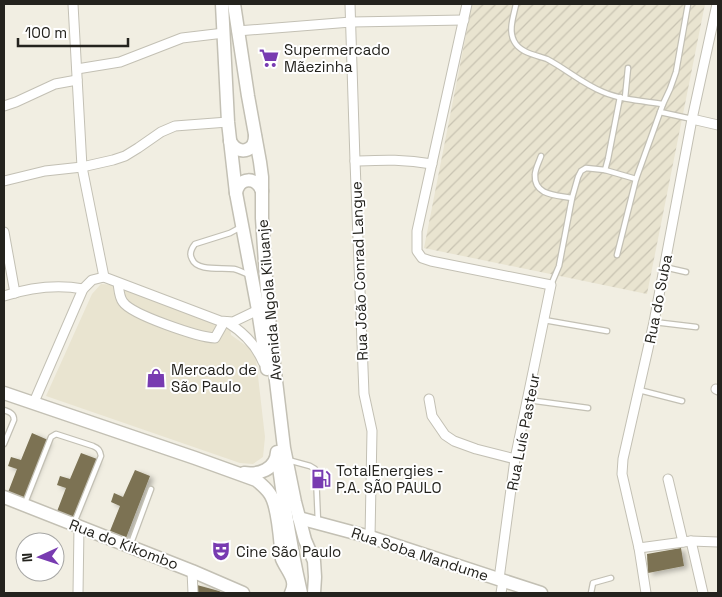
<svg xmlns="http://www.w3.org/2000/svg" width="722" height="597" font-family="'Space Grotesk',sans-serif">
  <style>
    .built { fill: #e9e4d0 }
    .industrial { fill: url(#industrial-furrows) }
    .building { fill: #7b7253; filter: url(#shadow) }
    .lines { fill: none; stroke-linecap: round; stroke-linejoin: round }
    .lane-casing { stroke: #c3c0b4; stroke-width: 7 }
    .street-casing { stroke: #c3c0b4; stroke-width: 11 }
    .secondary-casing { stroke: #c3c0b4; stroke-width: 15 }
    .lane { stroke: #fff; stroke-width: 4.5 }
    .street { stroke: #fff; stroke-width: 9 }
    .secondary { stroke: #fff; stroke-width: 12 }
    .labels { text-anchor: middle; dominant-baseline: central; stroke-width: 4; stroke-linejoin: round; paint-order: stroke }
    .poi-label { font-size: 15px; fill: #24231e; stroke: #fff; text-anchor: start }
    .street-label { font-size: 15px; fill: #24231e; stroke: #fff }
  </style>
  <defs>
    <pattern id="industrial-furrows" width="10" height="10" patternUnits="userSpaceOnUse" patternTransform="scale(1.25)"><rect width="10" height="10" fill="#e9e4d0"/><path d="M-1 1l2-2M0 10L10 0M9 11l2-2" fill="none" stroke="#c8c3b2"/></pattern>
    <filter id="shadow"><feDropShadow dx="4" dy="2.5" stdDeviation="2.5" flood-color="#0004"/></filter>
  </defs>
  <rect width="100%" height="100%" fill="#f1eee2"/>
  <path class="built" d="M101,284L116,285L230,326L231,335L248,347L256,359L265,437L263,457L253,464L240,463L46,396L92,294Z"/>
  <path class="industrial" d="M472,4H705L647,294L424,248Z"/>
  <g class="building">
    <path d="M32,433L48,440L23,501L7,495L17,469L8,466L11,457L21,460Z"/>
    <path d="M81,453L97,459L72,520L56,514L66,488L57,485L60,476L70,479Z"/>
    <path d="M135,470L150,476L126,538L110,531L120,506L111,502L114,493L123,497Z"/>
    <path d="M681,548L684,566L648,573L647,554Z"/>
    <path d="M197,585L219,591L223,593H197Z"/>
  </g>
  <g class="lines">
    <defs>
      <g id="lane">
        <path d="M516,4C514,15 508,30 514,41C520,53 536,55 547,59C566,69 583,84 603,92C622,100 643,101 663,104"/>
        <path d="M625,98L628,68"/>
        <path d="M660,112L692,119"/>
        <path d="M541,156C539,162 535,169 535,175C534,196 557,195 572,198"/>
        <path d="M605,170L608,159L620,97"/>
        <path d="M241,227L230,233L195,244C191,249 189,254 192,259C197,272 223,267 234,269C239,270 244,273 249,275"/>
        <path d="M617,255L636,179L663,104L670,89L676,72L688,4"/>
        <path d="M664,267L686,272"/>
        <path d="M551,285L559,266L572,198L578,177L581,171L586,168L605,170L636,179"/>
        <path d="M544,320L607,331"/>
        <path d="M654,322L696,327"/>
        <path d="M639,390L682,401"/>
        <path d="M528,400L588,408"/>
        <path d="M4,410C9,412 14,413 14,420L4,444"/>
        <path d="M288,460L310,466L315,469L316,475L318,522"/>
        <path d="M25,503L51,437L56,434L93,446C98,448 100,450 101,456L74,523"/>
        <path d="M130,546L151,489"/>
        <path d="M591,593L593,583L611,578"/>
      </g>
      <g id="street">
        <path d="M73,4L82,167L104,277"/>
        <path d="M350,4L355,161L364,394L372,431L370,537"/>
        <path d="M467,4L417,231V251L422,258L431,261L551,285L515,459L499,579"/>
        <path d="M237,31L351,22L464,20"/>
        <path d="M77,69L120,62L182,38L224,33"/>
        <path d="M4,106L16,102L55,84L77,80"/>
        <path d="M692,119L718,125"/>
        <path d="M355,161C383,160 404,159 432,164"/>
        <path d="M4,181L45,171L82,167L113,160L125,156L138,148L161,132L175,126L228,122"/>
        <path d="M4,232L15,293"/>
        <path d="M118,283C119,289 119,297 123,302C132,315 198,337 215,338L224,322"/>
        <path d="M4,296C29,288 56,284 83,289"/>
        <path d="M227,322C243,332 256,345 263,362"/>
        <path d="M716,389L718,390"/>
        <path d="M429,399L432,416L445,435L454,441L476,449L515,459"/>
        <path d="M34,402L83,289L92,280L104,277L220,321L233,322L258,310"/>
        <path d="M668,479L683,542"/>
        <path d="M691,541L703,593"/>
        <path d="M639,548L691,541L718,542"/>
        <path d="M192,571L193,593"/>
        <path d="M78,593L79,527"/>
        <path d="M501,593L503,581"/>
        <path d="M646,593L639,548L622,474L623,459L654,322L692,119L717,4"/>
      </g>
      <g id="secondary">
        <path d="M222,4L228,122L236,193L258,310L267,369"/>
        <path d="M234,4L248,96L260,162L262,177V218L266,278L271,339L284,448L295,502L305,540L314,561L315,577L314,593"/>
        <path d="M230,141C238,156 255,152 255,136"/>
        <path d="M236,193C239,177 256,176 262,191"/>
        <path d="M4,393L195,458L256,480C261,484 266,488 270,494C279,507 280,542 282,559C287,571 298,580 291,593"/>
        <path d="M278,460C284,505 291,549 301,593"/>
        <path d="M244,473C258,475 276,470 277,452"/>
        <path d="M4,497L192,571L243,593"/>
        <path d="M299,518L370,537L541,593"/>
      </g>
    </defs>
    <use href="#lane" class="lane-casing"/>
    <use href="#street" class="street-casing"/>
    <use href="#secondary" class="secondary-casing"/>
    <use href="#lane" class="lane"/>
    <use href="#street" class="street"/>
    <use href="#secondary" class="secondary"/>
  </g>
  <defs>
    <symbol id="supermarket-bare" viewBox="-9 -9 18 18"><path d="M-6-5.5h2.5l.6 2H6L4.5 2H-2.5L-4.4-4H-6ZM-1.5 3.2a1.3 1.3 0 1 0 .1 0ZM3 3.2a1.3 1.3 0 1 0 .1 0Z" fill="#783bb1" stroke="#fff" stroke-width="2.5" paint-order="stroke"/></symbol>
    <symbol id="shop-bare" viewBox="-9 -9 18 18"><path d="M-5-2.5h2.3a2.7 3.5 0 0 1 5.4 0H5L5.5 6h-11ZM-1.5-2.5h3a1.5 2.3 0 0 0-3 0Z" fill="#783bb1" stroke="#fff" stroke-width="2.5" paint-order="stroke"/></symbol>
    <symbol id="fuel-bare" viewBox="-9 -9 18 18"><path d="M-5.5-6h7V0h2V4h1.3V-2.5L3-4.5l.8-.8L6-3V5H2.5V1h-1V6h-7ZM-4.2-4.7v3.2H.2V-4.7Z" fill="#783bb1" stroke="#fff" stroke-width="2.5" paint-order="stroke"/></symbol>
    <symbol id="theatre-bare" viewBox="-9 -9 18 18"><path d="M-5-5.5Q0-4 5-5.5V0Q5 5 0 6Q-5 5-5 0ZM-3.3-2.5H-1v1.5H-3.3ZM1-2.5H3.3v1.5H1ZM-2.8 1Q0 5.5 2.8 1Z" fill="#783bb1" stroke="#fff" stroke-width="2.5" paint-order="stroke"/></symbol>
  </defs>
  <g fill-rule="evenodd">
    <use href="#supermarket-bare" x="255" y="44" width="28" height="28"/>
    <use href="#shop-bare" x="142" y="364" width="28" height="28"/>
    <use href="#fuel-bare" x="307" y="465" width="28" height="28"/>
    <use href="#theatre-bare" x="207" y="537" width="28" height="28"/>
  </g>
  <g class="labels">
    <g class="poi-label">
      <text x="284" y="49">Supermercado<tspan x="284" dy="17">Mãezinha</tspan></text>
      <text x="171" y="369">Mercado de<tspan x="171" dy="17">São Paulo</tspan></text>
      <text x="336" y="470">TotalEnergies -<tspan x="336" dy="17">P.A. SÃO PAULO</tspan></text>
      <text x="236" y="551">Cine São Paulo</text>
    </g>
    <g class="street-label">
      <text transform="translate(359 271) rotate(-92)">Rua João Conrad Langue</text>
      <text transform="translate(658 299) rotate(-79)">Rua do Suba</text>
      <text transform="translate(269 300) rotate(-95)">Avenida Ngola Kiluanje</text>
      <text transform="translate(523 432) rotate(-79)">Rua Luís Pasteur</text>
      <text transform="translate(124 544) rotate(21)">Rua do Kikombo</text>
      <text transform="translate(420 554) rotate(18)">Rua Soba Mandume</text>
    </g>
  </g>
  <rect width="722" height="597" fill="none" stroke="#24231e" stroke-width="10"/>
  <g transform="translate(40 557) rotate(267)"><circle r="24" fill="#ffffff" stroke="#a7a7a5"/>
  <path d="M0-4L9 19L0 12L-9 19Z" fill="#783bb1"/>
  <text y="-8" font-size="14" font-weight="bold" text-anchor="middle" fill="#24231e">N</text>
  </g>
  <path d="M18 38v8h110v-8" fill="none" stroke="#24231e" stroke-width="2.5"/>
  <text x="25" y="38" font-size="15" fill="#24231e" stroke="#ffffff" stroke-width="4" paint-order="stroke">100 m</text>
</svg>
